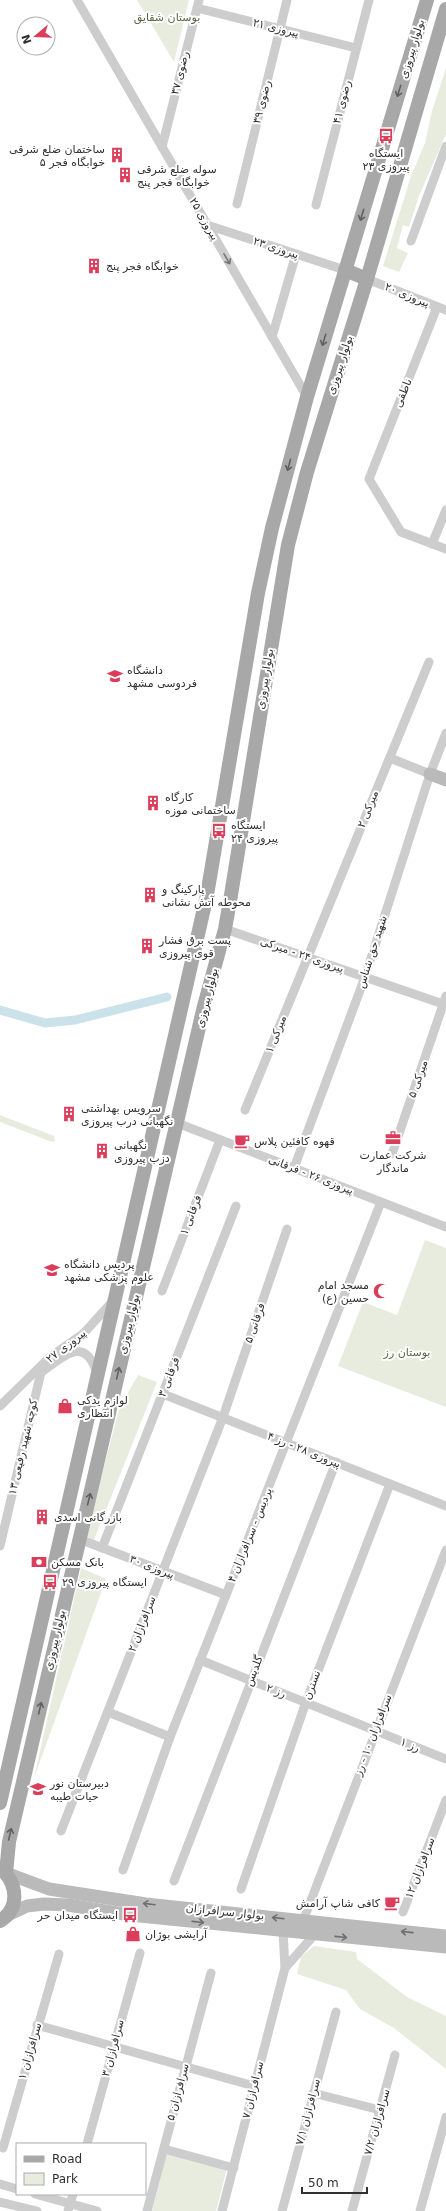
<svg xmlns="http://www.w3.org/2000/svg" width="446" height="2211" font-family="'DejaVu Sans',Vazirmatn,sans-serif">
  <style>
    .green { fill: #e7ecdf }
    .lines { fill: none; stroke-linecap: round; stroke-linejoin: round }
    .canal { stroke: #cce2ea; stroke-width: 9 }
    .street { stroke: #cdcdcd; stroke-width: 9 }
    .secondary { stroke: #bababa; stroke-width: 13 }
    .primary { stroke: #a8a8a8; stroke-width: 14 }
    .oneway { stroke: #606060 }
    .oneway2 { stroke: #777 }
    .oneway3 { stroke: #6e6e6e }
    .labels { text-anchor: middle; dominant-baseline: central; stroke-width: 4; stroke-linejoin: round; paint-order: stroke }
    .park-label { font-size: 11px; fill: #586940; stroke: #fff }
    .street-label { font-size: 11px; fill: #303030; stroke: #fff }
    .poi-label { font-size: 11px; fill: #303030; stroke: #fff; text-anchor: start }
  </style>
  <rect width="100%" height="100%" fill="#fff"/>
  <g class="green">
    <path d="M137,0H189L174,62Z"/>
    <path d="M446,68V134L419,196L409,227L403,225L397,248L408,253L399,272L383,266L411,176L425,143L432,111Z"/>
    <path d="M0,1115L54,1136L55,1141L52,1142L0,1122Z"/>
    <path d="M425,1240L446,1248V1407L338,1366L363,1302L397,1315Z"/>
    <path d="M138,1375L157,1382L94,1540L86,1536L119,1409Z"/>
    <path d="M81,1568L106,1579L34,1778Z"/>
    <path d="M314,1946L356,1952L357,1959L407,1997L446,2016V2069L394,2028L360,2009L346,1990L297,1974L301,1957Z"/>
    <path d="M168,2148L228,2164L216,2211H152Z"/>
  </g>
  <g class="lines">
    <path class="canal" d="M0,1010L45,1023L75,1020L167,997"/>
    <g class="street">
      <path d="M77,0L307,397"/>
      <path d="M197,8L356,48"/>
      <path d="M162,147L199,0"/>
      <path d="M237,204L287,0"/>
      <path d="M316,205L369,0"/>
      <path d="M207,225L345,270"/>
      <path d="M411,241L446,146"/>
      <path d="M367,279L446,310"/>
      <path d="M437,307L369,479L401,532L446,549"/>
      <path d="M272,337L296,254"/>
      <path d="M432,544L446,510"/>
      <path d="M390,758L430,774"/>
      <path d="M225,929L446,1005"/>
      <path d="M245,1110L429,662"/>
      <path d="M177,1123L446,1227"/>
      <path d="M392,1154L446,996"/>
      <path d="M294,1168L365,977L430,774L446,733"/>
      <path d="M162,1291L220,1140"/>
      <path d="M39,1374C62,1358 84,1333 97,1373"/>
      <path d="M163,1394L446,1506"/>
      <path d="M0,1406L50,1357L83,1334L113,1301"/>
      <path d="M79,1539L226,1595"/>
      <path d="M0,1546L41,1372"/>
      <path d="M102,1548L236,1206"/>
      <path d="M200,1660L446,1759"/>
      <path d="M108,1712L170,1737"/>
      <path d="M61,1831L223,1417L287,1229"/>
      <path d="M123,1870L170,1737L381,1202"/>
      <path d="M174,1881L336,1462"/>
      <path d="M241,1889L306,1702L390,1484"/>
      <path d="M403,1912L446,1800"/>
      <path d="M303,1921L446,1550"/>
      <path d="M285,1968L315,1934"/>
      <path d="M37,2025L254,2086"/>
      <path d="M313,2093L380,2110"/>
      <path d="M87,2144L140,1953"/>
      <path d="M3,2148L59,1954"/>
      <path d="M164,2149L234,2168"/>
      <path d="M0,2184L17,2189"/>
      <path d="M35,2194L97,2211"/>
      <path d="M0,2202L37,2211"/>
      <path d="M68,2211L73,2194"/>
      <path d="M147,2211L211,1973"/>
      <path d="M222,2211L285,1968L283,1931"/>
      <path d="M282,2211L336,2012"/>
      <path d="M352,2211L395,2055"/>
      <path d="M420,2211L446,2117"/>
    </g>
    <g class="secondary">
      <path d="M430,774L446,780"/>
      <path d="M6,1873L49,1889L146,1904L446,1936"/>
      <path d="M8,1915L27,1906L44,1904L68,1905L130,1915L446,1947"/>
    </g>
    <g class="primary">
      <path d="M345,270L367,279"/>
      <path d="M0,1803L207,895L258,593L272,528L307,397L427,0"/>
      <path d="M6,1873L9,1842L204,1006L225,929L231,895L288,545L307,472L367,279L446,9"/>
      <path d="M0,1921C21,1908 17,1882 0,1868"/>
    </g>
  </g>
  <defs><path id="oneway-shaft" d="M-6 0H5M1.5-3L5.5 0L1.5 3" fill="none" stroke-width="1.6" stroke-linecap="round" stroke-linejoin="round"/></defs>
  <g class="oneway">
    <use href="#oneway-shaft" transform="translate(399 91) rotate(107)"/>
    <use href="#oneway-shaft" transform="translate(362 215) rotate(107)"/>
    <use href="#oneway-shaft" transform="translate(324 340) rotate(107)"/>
    <use href="#oneway-shaft" transform="translate(289 465) rotate(105)"/>
    <use href="#oneway-shaft" transform="translate(118 1373) rotate(-77)"/>
    <use href="#oneway-shaft" transform="translate(89 1499) rotate(-76)"/>
    <use href="#oneway-shaft" transform="translate(40 1708) rotate(-77)"/>
    <use href="#oneway-shaft" transform="translate(10 1834) rotate(-77)"/>
  </g>
  <use class="oneway2" href="#oneway-shaft" transform="translate(227 259) rotate(60)"/>
  <g class="oneway3">
    <use href="#oneway-shaft" transform="translate(149 1904) rotate(-173)"/>
    <use href="#oneway-shaft" transform="translate(278 1918) rotate(-173)"/>
    <use href="#oneway-shaft" transform="translate(198 1922) rotate(6)"/>
    <use href="#oneway-shaft" transform="translate(407 1932) rotate(-174)"/>
    <use href="#oneway-shaft" transform="translate(341 1937) rotate(6)"/>
  </g>
  <defs>
    <symbol id="bus-bare" viewBox="-9 -9 18 18"><path d="M-5-6H5V4H4V6H2V4H-2V6H-4V4H-5ZM-3.5-4V0h7V-4ZM-3.5 1.2v1.5H-2V1.2ZM2 1.2v1.5H3.5V1.2Z" fill="#da3e5b" stroke="#fff" stroke-width="2.5" paint-order="stroke"/></symbol>
    <symbol id="building-bare" viewBox="-9 -9 18 18"><path d="M-4-6H4V6H1V3H-1V6H-4ZM-2.5-4.3h1.7v1.8h-1.7ZM.8-4.3h1.7v1.8H.8ZM-2.5-1h1.7V.8h-1.7ZM.8-1h1.7V.8H.8Z" fill="#da3e5b" stroke="#fff" stroke-width="2.5" paint-order="stroke"/></symbol>
    <symbol id="university-bare" viewBox="-9 -9 18 18"><path d="M0-5L7-2L0 1L-7-2ZM-4 1L0 2.5L4 1V4Q0 6-4 4Z" fill="#da3e5b" stroke="#fff" stroke-width="2.5" paint-order="stroke"/></symbol>
    <symbol id="office-bare" viewBox="-9 -9 18 18"><path d="M-6-3h4V-5.5h4V-3h4V5H-6ZM-1-4.5V-3h2v-1.5ZM-6 0V1H6V0Z" fill="#da3e5b" stroke="#fff" stroke-width="2.5" paint-order="stroke"/></symbol>
    <symbol id="cafe-bare" viewBox="-9 -9 18 18"><path d="M-5.5-4.5H6V0H3Q3 3.5 0 3.5H-2.5Q-5.5 3.5-5.5 0ZM3-3.2v2h1.7v-2ZM-6 4.5H4V6H-6Z" fill="#da3e5b" stroke="#fff" stroke-width="2.5" paint-order="stroke"/></symbol>
    <symbol id="mosque-bare" viewBox="-9 -9 18 18"><path d="M3.5-4.9A6 6 0 1 0 3.5 4.9A5 5 0 1 1 3.5-4.9Z" fill="#da3e5b" stroke="#fff" stroke-width="2.5" paint-order="stroke"/></symbol>
    <symbol id="shop-bare" viewBox="-9 -9 18 18"><path d="M-5-2.5h2.3a2.7 3.5 0 0 1 5.4 0H5L5.5 6h-11ZM-1.5-2.5h3a1.5 2.3 0 0 0-3 0Z" fill="#da3e5b" stroke="#fff" stroke-width="2.5" paint-order="stroke"/></symbol>
    <symbol id="bank-bare" viewBox="-9 -9 18 18"><path d="M-6-4H6V4H-6ZM0-2.3a2.3 2.3 0 1 0 0 4.6a2.3 2.3 0 1 0 0-4.6Z" fill="#da3e5b" stroke="#fff" stroke-width="2.5" paint-order="stroke"/></symbol>
    <symbol id="school-bare" viewBox="-9 -9 18 18"><path d="M0-5L7-2L0 1L-7-2ZM-4 1L0 2.5L4 1V4Q0 6-4 4Z" fill="#da3e5b" stroke="#fff" stroke-width="2.5" paint-order="stroke"/></symbol>
  </defs>
  <g fill-rule="evenodd">
    <use href="#bus-bare" x="375" y="125" width="22" height="22"/>
    <use href="#building-bare" x="106" y="144" width="22" height="22"/>
    <use href="#building-bare" x="114" y="164" width="22" height="22"/>
    <use href="#building-bare" x="83" y="255" width="22" height="22"/>
    <use href="#university-bare" x="104" y="665" width="22" height="22"/>
    <use href="#building-bare" x="142" y="792" width="22" height="22"/>
    <use href="#bus-bare" x="208" y="820" width="22" height="22"/>
    <use href="#building-bare" x="139" y="884" width="22" height="22"/>
    <use href="#building-bare" x="136" y="935" width="22" height="22"/>
    <use href="#building-bare" x="58" y="1103" width="22" height="22"/>
    <use href="#office-bare" x="382" y="1127" width="22" height="22"/>
    <use href="#cafe-bare" x="231" y="1130" width="22" height="22"/>
    <use href="#building-bare" x="91" y="1140" width="22" height="22"/>
    <use href="#university-bare" x="41" y="1259" width="22" height="22"/>
    <use href="#mosque-bare" x="370" y="1280" width="22" height="22"/>
    <use href="#shop-bare" x="54" y="1395" width="22" height="22"/>
    <use href="#building-bare" x="31" y="1506" width="22" height="22"/>
    <use href="#bank-bare" x="28" y="1551" width="22" height="22"/>
    <use href="#bus-bare" x="39" y="1571" width="22" height="22"/>
    <use href="#school-bare" x="27" y="1778" width="22" height="22"/>
    <use href="#cafe-bare" x="381" y="1892" width="22" height="22"/>
    <use href="#bus-bare" x="119" y="1904" width="22" height="22"/>
    <use href="#shop-bare" x="122" y="1923" width="22" height="22"/>
  </g>
  <g class="labels">
    <g class="park-label">
      <text x="167" y="17">بوستان شقایق</text>
      <text x="407" y="1352">بوستان رز</text>
    </g>
    <g class="street-label">
      <text transform="translate(276 28) rotate(14)">پیروزی ۲۱</text>
      <text transform="translate(412 49) rotate(-73)">بولوار پیروزی</text>
      <text transform="translate(180 73) rotate(-76)">رضوی ۳۷</text>
      <text transform="translate(262 102) rotate(-76)">رضوی ۳۹</text>
      <text transform="translate(342 102) rotate(-76)">رضوی ۴۱</text>
      <text transform="translate(204 219) rotate(60)">پیروزی ۲۵</text>
      <text transform="translate(276 248) rotate(18)">پیروزی ۲۳</text>
      <text transform="translate(407 295) rotate(22)">پیروزی ۲۰</text>
      <text transform="translate(340 365) rotate(-72)">بولوار پیروزی</text>
      <text transform="translate(403 393) rotate(-68)">ناطقی</text>
      <text transform="translate(265 679) rotate(-81)">بولوار پیروزی</text>
      <text transform="translate(368 809) rotate(-68)">میرکی ۲</text>
      <text transform="translate(372 952) rotate(-72)">شهید حق شناس</text>
      <text transform="translate(302 955) rotate(19)">پیروزی ۲۴ - میرکی</text>
      <text transform="translate(207 998) rotate(-76)">بولوار پیروزی</text>
      <text transform="translate(276 1034) rotate(-68)">میرکی ۱</text>
      <text transform="translate(418 1079) rotate(-71)">میرکی ۵</text>
      <text transform="translate(311 1175) rotate(21)">پیروزی ۲۶ - فرقانی</text>
      <text transform="translate(191 1215) rotate(-69)">فرقانی ۱</text>
      <text transform="translate(255 1323) rotate(-71)">فرقانی ۵</text>
      <text transform="translate(129 1324) rotate(-77)">بولوار پیروزی</text>
      <text transform="translate(66 1346) rotate(-38)">پیروزی ۲۷</text>
      <text transform="translate(169 1377) rotate(-69)">فرقانی ۳</text>
      <text transform="translate(23 1447) rotate(-77)">کوچه شهید رفیعی ۱۳</text>
      <text transform="translate(304 1450) rotate(22)">پیروزی ۲۸ - رز ۴</text>
      <text transform="translate(250 1535) rotate(-68)">پردیس - سرافرازان ۴</text>
      <text transform="translate(152 1567) rotate(21)">پیروزی ۳۰</text>
      <text transform="translate(142 1624) rotate(-69)">سرافرازان ۲</text>
      <text transform="translate(55 1640) rotate(-77)">بولوار پیروزی</text>
      <text transform="translate(254 1671) rotate(-69)">گلدیس</text>
      <text transform="translate(312 1685) rotate(-69)">نسترن</text>
      <text transform="translate(276 1691) rotate(20)">رز ۲</text>
      <text transform="translate(373 1735) rotate(-69)">سرافرازان ۱۰ - رز</text>
      <text transform="translate(410 1745) rotate(22)">رز ۱</text>
      <text transform="translate(420 1868) rotate(-69)">سرافرازان ۱۲</text>
      <text transform="translate(225 1912) rotate(6)">بولوار سرافرازان</text>
      <text transform="translate(113 2048) rotate(-75)">سرافرازان ۳</text>
      <text transform="translate(30 2051) rotate(-74)">سرافرازان ۱</text>
      <text transform="translate(253 2090) rotate(-76)">سرافرازان ۷</text>
      <text transform="translate(178 2092) rotate(-75)">سرافرازان ۵</text>
      <text transform="translate(308 2112) rotate(-75)">سرافرازان ۷/۱</text>
      <text transform="translate(377 2122) rotate(-74)">سرافرازان ۷/۲</text>
    </g>
    <g class="poi-label">
      <text x="105" y="149" text-anchor="end">ساختمان ضلع شرقی<tspan x="105" dy="13">خوابگاه فجر ۵</tspan></text>
      <text x="386" y="153" text-anchor="middle">ایستگاه<tspan x="386" dy="13">پیروزی ۲۳</tspan></text>
      <text x="137" y="169">سوله ضلع شرقی<tspan x="137" dy="13">خوابگاه فجر پنج</tspan></text>
      <text x="106" y="266">خوابگاه فجر پنج</text>
      <text x="127" y="670">دانشگاه<tspan x="127" dy="13">فردوسی مشهد</tspan></text>
      <text x="165" y="797">کارگاه<tspan x="165" dy="13">ساختمانی موزه</tspan></text>
      <text x="231" y="825">ایستگاه<tspan x="231" dy="13">پیروزی ۲۴</tspan></text>
      <text x="162" y="889">پارکینگ و<tspan x="162" dy="13">محوطه آتش نشانی</tspan></text>
      <text x="159" y="940">پست برق فشار<tspan x="159" dy="13">قوی پیروزی</tspan></text>
      <text x="81" y="1108">سرویس بهداشتی<tspan x="81" dy="13">نگهبانی درب پیروزی</tspan></text>
      <text x="254" y="1141">قهوه کافئین پلاس</text>
      <text x="114" y="1145">نگهبانی<tspan x="114" dy="13">دزب پیروزی</tspan></text>
      <text x="393" y="1155" text-anchor="middle">شرکت عمارت<tspan x="393" dy="13">ماندگار</tspan></text>
      <text x="64" y="1264">پردیس دانشگاه<tspan x="64" dy="13">علوم پزشکی مشهد</tspan></text>
      <text x="369" y="1285" text-anchor="end">مسجد امام<tspan x="369" dy="13">حسین (ع)</tspan></text>
      <text x="77" y="1400">لوازم یدکی<tspan x="77" dy="13">انتظاری</tspan></text>
      <text x="54" y="1517">بازرگانی اسدی</text>
      <text x="51" y="1562">بانک مسکن</text>
      <text x="62" y="1582">ایستگاه پیروزی ۲۹</text>
      <text x="50" y="1783">دبیرستان نور<tspan x="50" dy="13">حیات طیبه</tspan></text>
      <text x="380" y="1903" text-anchor="end">کافی شاپ آرامش</text>
      <text x="118" y="1915" text-anchor="end">ایستگاه میدان حر</text>
      <text x="145" y="1934">آرایشی بوژان</text>
    </g>
  </g>
  <rect x="16" y="2143" width="130" height="52" fill="#ffffff" stroke="#acacac"/>
  <rect x="24" y="2156" width="20" height="6" fill="#a8a8a8" stroke="#acacac"/>
  <text x="52" y="2163" font-size="12" fill="#303030">Road</text>
  <rect x="24" y="2173" width="20" height="12" fill="#e7ecdf" stroke="#acacac"/>
  <text x="52" y="2183" font-size="12" fill="#303030">Park</text>
  <g transform="translate(36 36) rotate(251)"><circle r="19" fill="#ffffff" stroke="#acacac"/>
  <path d="M0-3L7 15L0 10L-7 15Z" fill="#da3e5b"/>
  <text y="-6" font-size="11" font-weight="bold" text-anchor="middle" fill="#303030">N</text>
  </g>
  <path d="M302 2187v6h65v-6" fill="none" stroke="#303030" stroke-width="2"/>
  <text x="308" y="2187" font-size="12" fill="#303030" stroke="#ffffff" stroke-width="3" paint-order="stroke">50 m</text>
</svg>
